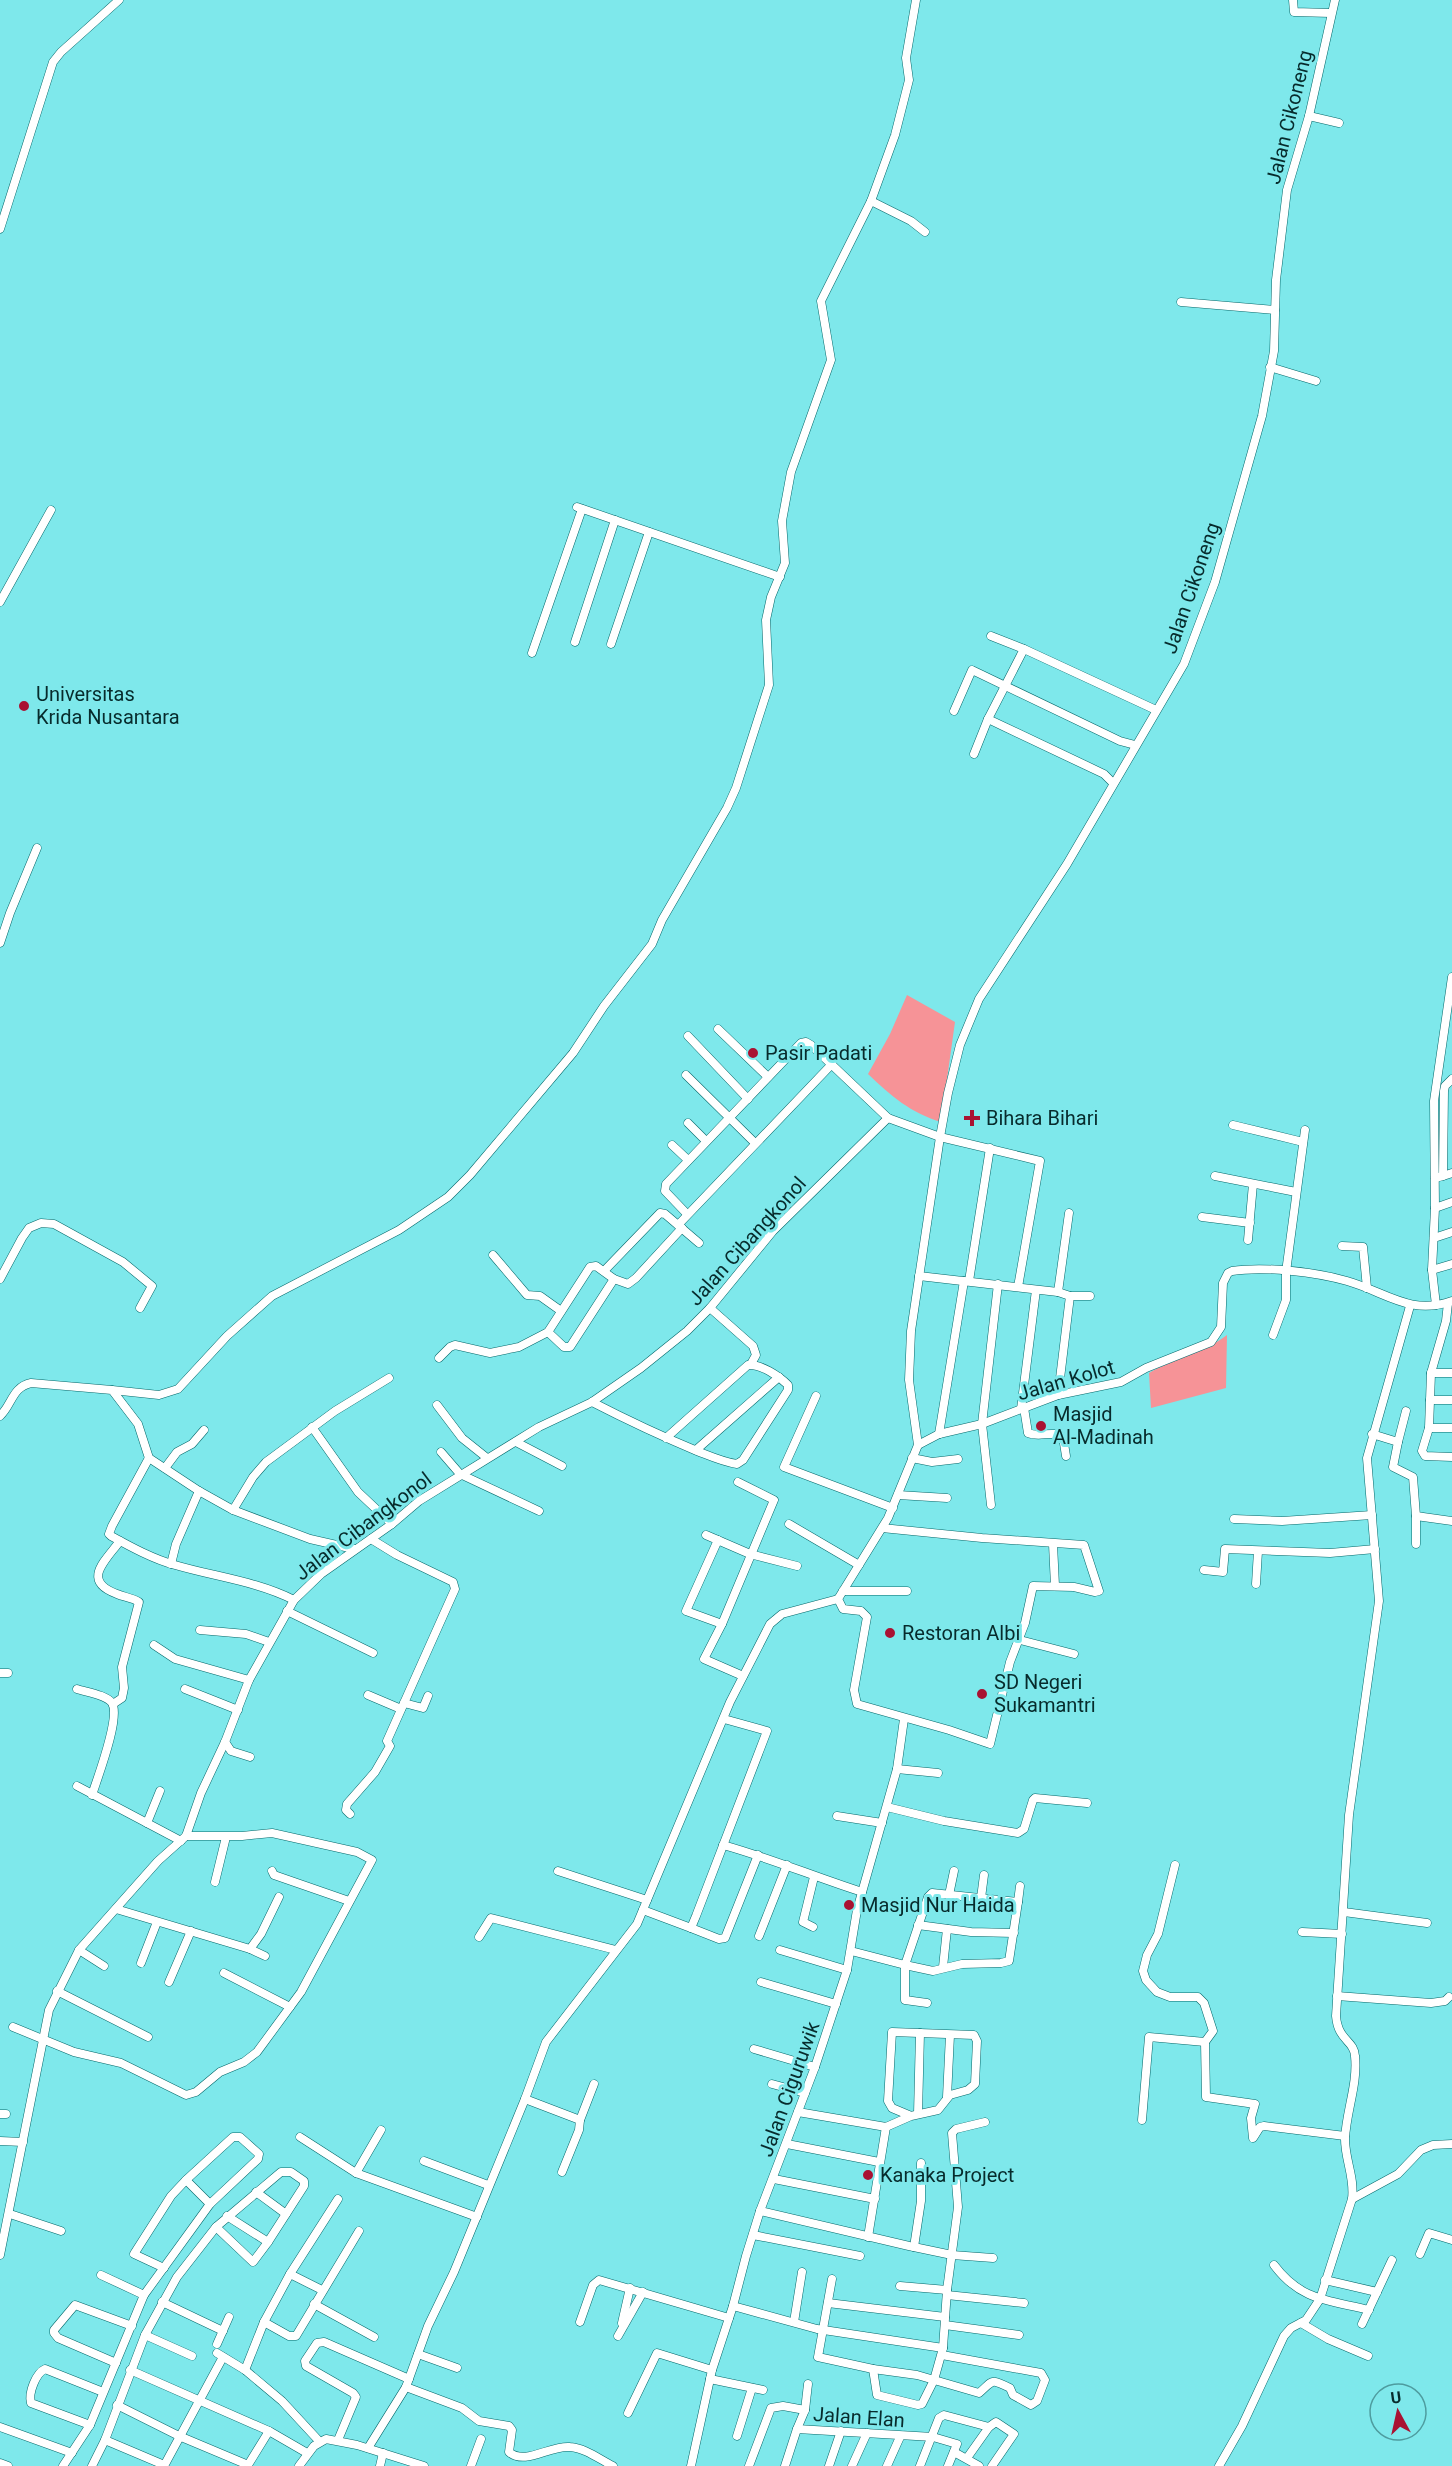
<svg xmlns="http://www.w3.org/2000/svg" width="1452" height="2466" font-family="Roboto,sans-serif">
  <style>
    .green { fill: #f69397 }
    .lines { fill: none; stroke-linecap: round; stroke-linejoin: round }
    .minor-casing { stroke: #04686a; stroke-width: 9 }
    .minor { stroke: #fff; stroke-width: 8 }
    .poi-dot { fill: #a91232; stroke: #7ee8eb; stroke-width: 2 }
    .labels { text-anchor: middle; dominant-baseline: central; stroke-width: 6; stroke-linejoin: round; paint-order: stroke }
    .street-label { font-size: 20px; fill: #072b2c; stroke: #7ee8eb }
    .poi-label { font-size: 20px; fill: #072b2c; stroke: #7ee8eb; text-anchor: start }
  </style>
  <rect width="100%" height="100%" fill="#7ee8eb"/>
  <g class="green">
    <path d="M907,995L955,1022L941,1122C911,1113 891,1096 868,1074L890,1034Z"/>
    <path d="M1227,1335L1226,1388L1151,1408L1149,1373C1175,1358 1203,1353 1227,1335Z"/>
  </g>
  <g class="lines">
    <defs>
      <g id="minor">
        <path d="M1293,0L1294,12L1331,13"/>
        <path d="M1309,116L1339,123"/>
        <path d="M871,201L911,221L925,232"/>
        <path d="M0,229L53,62L61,52L119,0"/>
        <path d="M1181,302L1275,310"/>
        <path d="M1270,367L1316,381"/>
        <path d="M577,507L780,577"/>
        <path d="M0,602L51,510"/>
        <path d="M991,636L1024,649L1156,710"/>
        <path d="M575,642L615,520"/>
        <path d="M611,644L649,532"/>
        <path d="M532,653L582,509"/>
        <path d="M954,711L972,670L1120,741L1135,745"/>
        <path d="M988,719L1104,774L1113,783"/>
        <path d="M974,754L988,719L1024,649"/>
        <path d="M0,943L10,913L37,848"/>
        <path d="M718,1029L768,1077"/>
        <path d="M688,1036L748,1099"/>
        <path d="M686,1075L755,1143"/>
        <path d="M688,1123L706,1141"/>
        <path d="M1233,1125L1303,1142"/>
        <path d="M672,1145L688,1160"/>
        <path d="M1215,1176L1296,1192"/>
        <path d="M1443,1176L1452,1173"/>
        <path d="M1435,1178L1443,1176L1444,1091L1445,1086L1452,1079"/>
        <path d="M1435,1208L1452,1202"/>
        <path d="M687,1214L665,1191L666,1184L801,1043L806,1042L811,1045L888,1118"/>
        <path d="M1202,1217L1250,1223"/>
        <path d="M678,1225L832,1064"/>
        <path d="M1434,1238L1452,1232"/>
        <path d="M1248,1240L1253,1184"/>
        <path d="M1342,1246L1363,1247L1367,1288"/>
        <path d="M493,1255L527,1295L540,1296L561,1311"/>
        <path d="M1432,1270L1452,1264"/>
        <path d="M604,1271L660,1213L665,1214L699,1243"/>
        <path d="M919,1276L1058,1292L1070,1296H1090"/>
        <path d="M0,1279L22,1238L29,1228L41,1223L54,1224L123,1262L152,1286L140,1308"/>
        <path d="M969,1281L990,1148"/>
        <path d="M1058,1292L1069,1213"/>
        <path d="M1448,1303L1446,1321L1431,1373L1429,1428L1422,1451L1425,1456L1452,1457"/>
        <path d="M1436,1305L1432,1270L1435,1208L1434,1101L1452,977"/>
        <path d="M710,1308L753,1346L756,1355L751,1364"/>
        <path d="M548,1332L564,1347H570L614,1279"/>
        <path d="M1273,1335L1286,1300V1272L1305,1130"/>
        <path d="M439,1358L450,1347L455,1345L490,1353L519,1347L548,1332L590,1267L596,1266L614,1279L628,1284L636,1278L682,1228"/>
        <path d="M1431,1373H1452"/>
        <path d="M112,1390L159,1395L178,1389L227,1336L272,1296L399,1230L448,1197L470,1175L573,1053L604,1006L652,944L662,920L727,808L736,788L769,685L766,620L771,597L785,563L782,521L791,472L831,360L821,301L871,201L895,135L909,80L906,58L916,0"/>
        <path d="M1058,1395L1070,1296"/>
        <path d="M816,1396L784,1467L893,1508"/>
        <path d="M1430,1400H1452"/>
        <path d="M592,1402C627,1420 661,1436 697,1451C710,1456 723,1462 737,1464L743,1460L788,1390V1385C779,1376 761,1364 748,1365L666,1438"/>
        <path d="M437,1405L462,1438L487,1458"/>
        <path d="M1024,1408L1028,1433C1039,1438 1053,1430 1063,1437L1066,1456"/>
        <path d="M1021,1409L1036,1290"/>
        <path d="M0,1416C12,1405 12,1387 31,1383L112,1390L138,1424L149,1458L199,1491L233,1510L310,1539L354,1549"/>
        <path d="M312,1427L358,1492L392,1524"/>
        <path d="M1429,1428H1452"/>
        <path d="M939,1434L964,1281"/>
        <path d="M1372,1434L1398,1442L1393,1467L1413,1477L1416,1516L1452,1521"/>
        <path d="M516,1442L562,1466"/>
        <path d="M1398,1442L1406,1411"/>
        <path d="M918,1445L939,1434L982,1424L1058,1395L1121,1382L1146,1368L1211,1342L1221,1327L1223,1283L1228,1273L1232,1271C1264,1266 1316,1272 1347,1281C1386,1292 1410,1316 1452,1301"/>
        <path d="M696,1450L779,1377"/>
        <path d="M441,1452L460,1474L539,1511"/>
        <path d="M149,1458L112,1526L109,1534L111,1536C131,1547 153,1559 175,1565C216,1577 256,1581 294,1600"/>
        <path d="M912,1458L932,1462L958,1459"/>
        <path d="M165,1468L177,1452L192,1444L204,1430"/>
        <path d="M738,1482L774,1500L722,1624L704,1659L743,1676"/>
        <path d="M898,1495L947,1498"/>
        <path d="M991,1505L982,1424L998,1284"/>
        <path d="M233,1510L253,1477L266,1462L335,1411L389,1378"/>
        <path d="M1416,1516V1544"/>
        <path d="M1234,1519L1282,1521L1372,1515"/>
        <path d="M789,1524L859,1565"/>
        <path d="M882,1528L982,1538L1084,1545L1099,1591L1095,1592L1074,1587L1033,1586L1025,1623L1010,1662L990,1744L949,1730L857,1704L854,1690L867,1617L861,1611L843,1609L838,1599L888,1518L918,1445L909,1380L911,1331L940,1137L948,1093L960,1045L979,999L1067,864L1184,664L1215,582L1262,416L1274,351L1276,280L1287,190L1309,116L1335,0"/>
        <path d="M706,1535L750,1554L797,1566"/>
        <path d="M718,1540L686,1611L722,1624"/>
        <path d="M1053,1544L1055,1586"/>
        <path d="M171,1564L176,1544L199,1491"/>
        <path d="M1204,1570L1223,1572L1225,1549L1330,1553L1375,1549"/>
        <path d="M1256,1584L1258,1551"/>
        <path d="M843,1591H907"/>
        <path d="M287,1611L373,1653"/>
        <path d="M200,1630L246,1634L269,1642"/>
        <path d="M1020,1640L1074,1654"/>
        <path d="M154,1645L175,1659L249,1680"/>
        <path d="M0,1673H8"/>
        <path d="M77,1689C86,1692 107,1695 112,1703C121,1717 97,1779 92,1795"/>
        <path d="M185,1689L238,1710"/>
        <path d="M368,1695L401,1709"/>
        <path d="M404,1703L423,1708L428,1696"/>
        <path d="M113,1704L122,1698L124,1688L122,1667L139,1602C133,1598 124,1597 117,1594C81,1581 105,1561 120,1541"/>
        <path d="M225,1742L231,1751L250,1757"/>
        <path d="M897,1769L938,1773"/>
        <path d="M77,1786L181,1841"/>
        <path d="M887,1807L944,1821L1018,1833L1024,1829L1033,1800L1035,1798L1087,1803"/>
        <path d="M350,1814L346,1810L347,1804L375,1772L390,1746L387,1741L455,1589L453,1582L397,1555L371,1539"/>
        <path d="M837,1816L882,1823"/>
        <path d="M147,1823L160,1791"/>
        <path d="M723,1845C770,1858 815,1877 862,1892"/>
        <path d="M1175,1865L1158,1934L1147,1955L1143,1971L1146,1980L1157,1992L1170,1997H1198L1204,2003L1213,2031L1205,2042L1206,2097L1255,2104L1251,2118L1253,2138L1260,2127L1264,2126L1345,2136"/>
        <path d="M272,1871L274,1875L349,1901"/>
        <path d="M558,1871L647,1900"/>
        <path d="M215,1882L226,1837"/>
        <path d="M949,1895L954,1871"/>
        <path d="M981,1898L984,1875"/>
        <path d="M1018,1902L1020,1886"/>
        <path d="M116,1909L250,1949L261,1934L279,1897"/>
        <path d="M643,1910L691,1928L696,1916L767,1731L724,1719"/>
        <path d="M1344,1912L1427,1923"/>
        <path d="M918,1925L971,1932L1014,1933"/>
        <path d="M813,1927L803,1922L814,1877"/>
        <path d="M691,1928L719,1939L725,1938L758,1855"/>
        <path d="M1302,1932L1342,1934"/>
        <path d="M759,1936L787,1865"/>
        <path d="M479,1937L491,1918L616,1950"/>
        <path d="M250,1949L265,1956"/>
        <path d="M79,1950L104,1966"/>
        <path d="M780,1950L847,1970"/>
        <path d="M851,1951L905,1965L928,1897L932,1893L1018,1902L1009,1961L1001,1963L962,1964L933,1971L905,1965V2000L927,2003"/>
        <path d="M141,1963L157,1922"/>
        <path d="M943,1967L947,1929"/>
        <path d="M224,1973L290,2007"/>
        <path d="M169,1982L191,1931"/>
        <path d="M761,1982L836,2004"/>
        <path d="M57,1991L148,2037"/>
        <path d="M1337,1996L1431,2003L1445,2001L1449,1997"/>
        <path d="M13,2027L74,2052L121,2063L186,2095L196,2092L220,2072L244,2062L257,2052L301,1992L372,1860L357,1852L272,1833L242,1836H186"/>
        <path d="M754,2049L815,2067"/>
        <path d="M772,2084L805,2093"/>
        <path d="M947,2097L950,2035"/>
        <path d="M525,2099L580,2120L579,2130L562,2172"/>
        <path d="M798,2112L886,2127L911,2116L938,2110L950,2095L968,2090L975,2084L977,2041L974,2035L892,2032L888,2101L892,2108L911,2116"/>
        <path d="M0,2114H6"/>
        <path d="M918,2114L920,2033"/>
        <path d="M580,2120L594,2084"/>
        <path d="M1142,2120L1149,2037L1205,2042"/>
        <path d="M300,2137L356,2173L477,2217"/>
        <path d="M0,2141L23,2142"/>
        <path d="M787,2144L879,2162"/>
        <path d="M424,2161L488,2185"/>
        <path d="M356,2173L381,2130"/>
        <path d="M774,2179L875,2199"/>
        <path d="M256,2192L286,2214"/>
        <path d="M1352,2199L1398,2174L1421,2150L1433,2145L1452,2144"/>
        <path d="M760,2211L909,2246L952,2255L993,2258"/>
        <path d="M10,2214L61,2231"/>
        <path d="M216,2227L253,2262L268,2242"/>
        <path d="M753,2235L860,2256"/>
        <path d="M868,2237L886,2127"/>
        <path d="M914,2247L921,2201V2163"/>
        <path d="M1420,2254L1429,2233L1452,2240"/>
        <path d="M0,2255L49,2010L79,1950L158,1861L186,1836L201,1793L225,1742L249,1680L294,1600L321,1574L392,1524L419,1501L539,1427L592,1402L641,1368L687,1331L710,1308L773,1231L888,1118L940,1137L1040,1161L1018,1287"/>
        <path d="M1274,2265C1301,2301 1328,2300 1369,2310"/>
        <path d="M164,2268L134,2254L171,2196L186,2180L210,2204"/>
        <path d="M290,2274L322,2290"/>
        <path d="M101,2275L144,2295"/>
        <path d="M832,2279L818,2357L873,2369L877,2395L918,2405L922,2404L934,2380L943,2348L947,2290L958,2207L952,2133L956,2129L985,2122"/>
        <path d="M1325,2280L1377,2292"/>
        <path d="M900,2286L947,2290"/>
        <path d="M947,2295L1024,2303"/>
        <path d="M162,2302L223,2331"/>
        <path d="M828,2303L945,2317"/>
        <path d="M314,2304L374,2337"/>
        <path d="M733,2306L817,2329L943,2348"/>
        <path d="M264,2322L289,2336H296L359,2231"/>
        <path d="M580,2322L593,2285L599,2280L729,2318"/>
        <path d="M794,2322L802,2272"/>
        <path d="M622,2323L630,2288"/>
        <path d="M1301,2323L1328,2339L1368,2356"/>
        <path d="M1362,2324L1392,2260"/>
        <path d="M945,2325L1019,2335"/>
        <path d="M145,2335L192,2356"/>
        <path d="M618,2336L643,2292"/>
        <path d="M217,2344L229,2317"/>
        <path d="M217,2353L245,2370L282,2401L319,2441"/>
        <path d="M418,2354L457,2368"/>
        <path d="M116,2363L58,2338L54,2333V2330L75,2305L132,2326"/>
        <path d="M873,2369L917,2375L979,2393C994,2380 990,2378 1010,2388L1013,2395L1031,2405L1037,2401L1045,2380L1041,2373L942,2355"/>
        <path d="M130,2370L269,2431L307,2453"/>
        <path d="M245,2370L264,2322L290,2274L338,2199"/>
        <path d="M710,2379L763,2390"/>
        <path d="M406,2387L462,2408L479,2421L509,2426L512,2430L509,2452C525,2466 550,2445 570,2447C585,2448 599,2459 613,2466"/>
        <path d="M117,2405L179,2436L248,2465L269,2431"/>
        <path d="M805,2410L808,2384"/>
        <path d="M628,2413L657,2353L712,2370"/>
        <path d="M90,2425L31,2403C28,2393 36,2373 45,2369L103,2392"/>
        <path d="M0,2427L72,2453"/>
        <path d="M989,2427L996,2422L1014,2434L992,2466"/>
        <path d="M737,2436L752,2388"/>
        <path d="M105,2440L164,2465"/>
        <path d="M338,2440L356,2397L353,2393L306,2366L305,2361L317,2343L324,2342L409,2379"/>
        <path d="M368,2448L406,2387L428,2326L454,2272L525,2099L546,2042L637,1924L730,1702L770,1624L782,1614L838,1599"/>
        <path d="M954,2452L979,2466"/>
        <path d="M0,2463L8,2466"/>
        <path d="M63,2466L90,2425L144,2295L210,2204L258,2159L259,2154L240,2137H233L186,2180"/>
        <path d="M92,2466L105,2440L145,2335L177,2277L216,2227L281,2172H291L304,2181V2186L268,2242L227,2216"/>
        <path d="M164,2466L223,2357"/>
        <path d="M299,2466L314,2446L326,2439L357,2445L424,2466"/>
        <path d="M380,2466L383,2453"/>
        <path d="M471,2466L481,2439"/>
        <path d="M691,2466L712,2370L733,2306L746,2256L760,2211L815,2067L847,1970L857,1910L897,1769L904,1719"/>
        <path d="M749,2466L771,2408L783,2406L805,2410L797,2429"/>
        <path d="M785,2466L797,2429L933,2437L957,2444L948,2466"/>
        <path d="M829,2466L841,2431"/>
        <path d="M852,2466L867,2433"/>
        <path d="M887,2466L900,2437"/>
        <path d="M920,2466L939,2418L944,2415L989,2427L967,2458"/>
        <path d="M1219,2466L1242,2426L1284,2336L1291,2328L1306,2320L1320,2299L1352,2199C1355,2178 1345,2160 1345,2139C1346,2112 1358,2084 1355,2056C1354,2040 1338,2041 1336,2016L1349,1815L1379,1601L1367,1458L1410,1306"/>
      </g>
    </defs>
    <use href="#minor" class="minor-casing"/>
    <use href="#minor" class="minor"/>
  </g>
  <g class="poi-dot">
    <circle cx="24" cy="706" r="6"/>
    <circle cx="753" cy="1053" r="6"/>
    <path d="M969 1109h6v6h6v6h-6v6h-6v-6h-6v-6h6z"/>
    <circle cx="1041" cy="1426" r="6"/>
    <circle cx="890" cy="1633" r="6"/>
    <circle cx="982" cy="1694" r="6"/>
    <circle cx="849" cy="1905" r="6"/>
    <circle cx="868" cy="2175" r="6"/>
  </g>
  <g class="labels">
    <g class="street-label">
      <text transform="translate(1289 117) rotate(-76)">Jalan Cikoneng</text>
      <text transform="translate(1191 588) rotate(-71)">Jalan Cikoneng</text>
      <text transform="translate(747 1241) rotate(-48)">Jalan Cibangkonol</text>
      <text transform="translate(1066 1380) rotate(-16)">Jalan Kolot</text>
      <text transform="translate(363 1526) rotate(-37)">Jalan Cibangkonol</text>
      <text transform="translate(789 2089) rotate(-70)">Jalan Ciguruwik</text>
      <text transform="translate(859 2417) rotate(4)">Jalan Elan</text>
    </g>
    <g class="poi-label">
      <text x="36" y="694">Universitas<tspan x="36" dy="23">Krida Nusantara</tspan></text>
      <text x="765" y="1053">Pasir Padati</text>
      <text x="986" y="1118">Bihara Bihari</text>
      <text x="1053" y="1414">Masjid<tspan x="1053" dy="23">Al-Madinah</tspan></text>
      <text x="902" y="1633">Restoran Albi</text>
      <text x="994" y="1682">SD Negeri<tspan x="994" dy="23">Sukamantri</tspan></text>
      <text x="861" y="1905">Masjid Nur Haida</text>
      <text x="880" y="2175">Kanaka Project</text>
    </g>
  </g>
  <g transform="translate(1398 2412) rotate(352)"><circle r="28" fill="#7ee8eb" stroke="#4e9c9f" stroke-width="1.5"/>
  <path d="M0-4.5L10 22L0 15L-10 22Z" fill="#a91232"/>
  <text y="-9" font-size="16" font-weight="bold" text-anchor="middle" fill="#072b2c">U</text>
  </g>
</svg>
